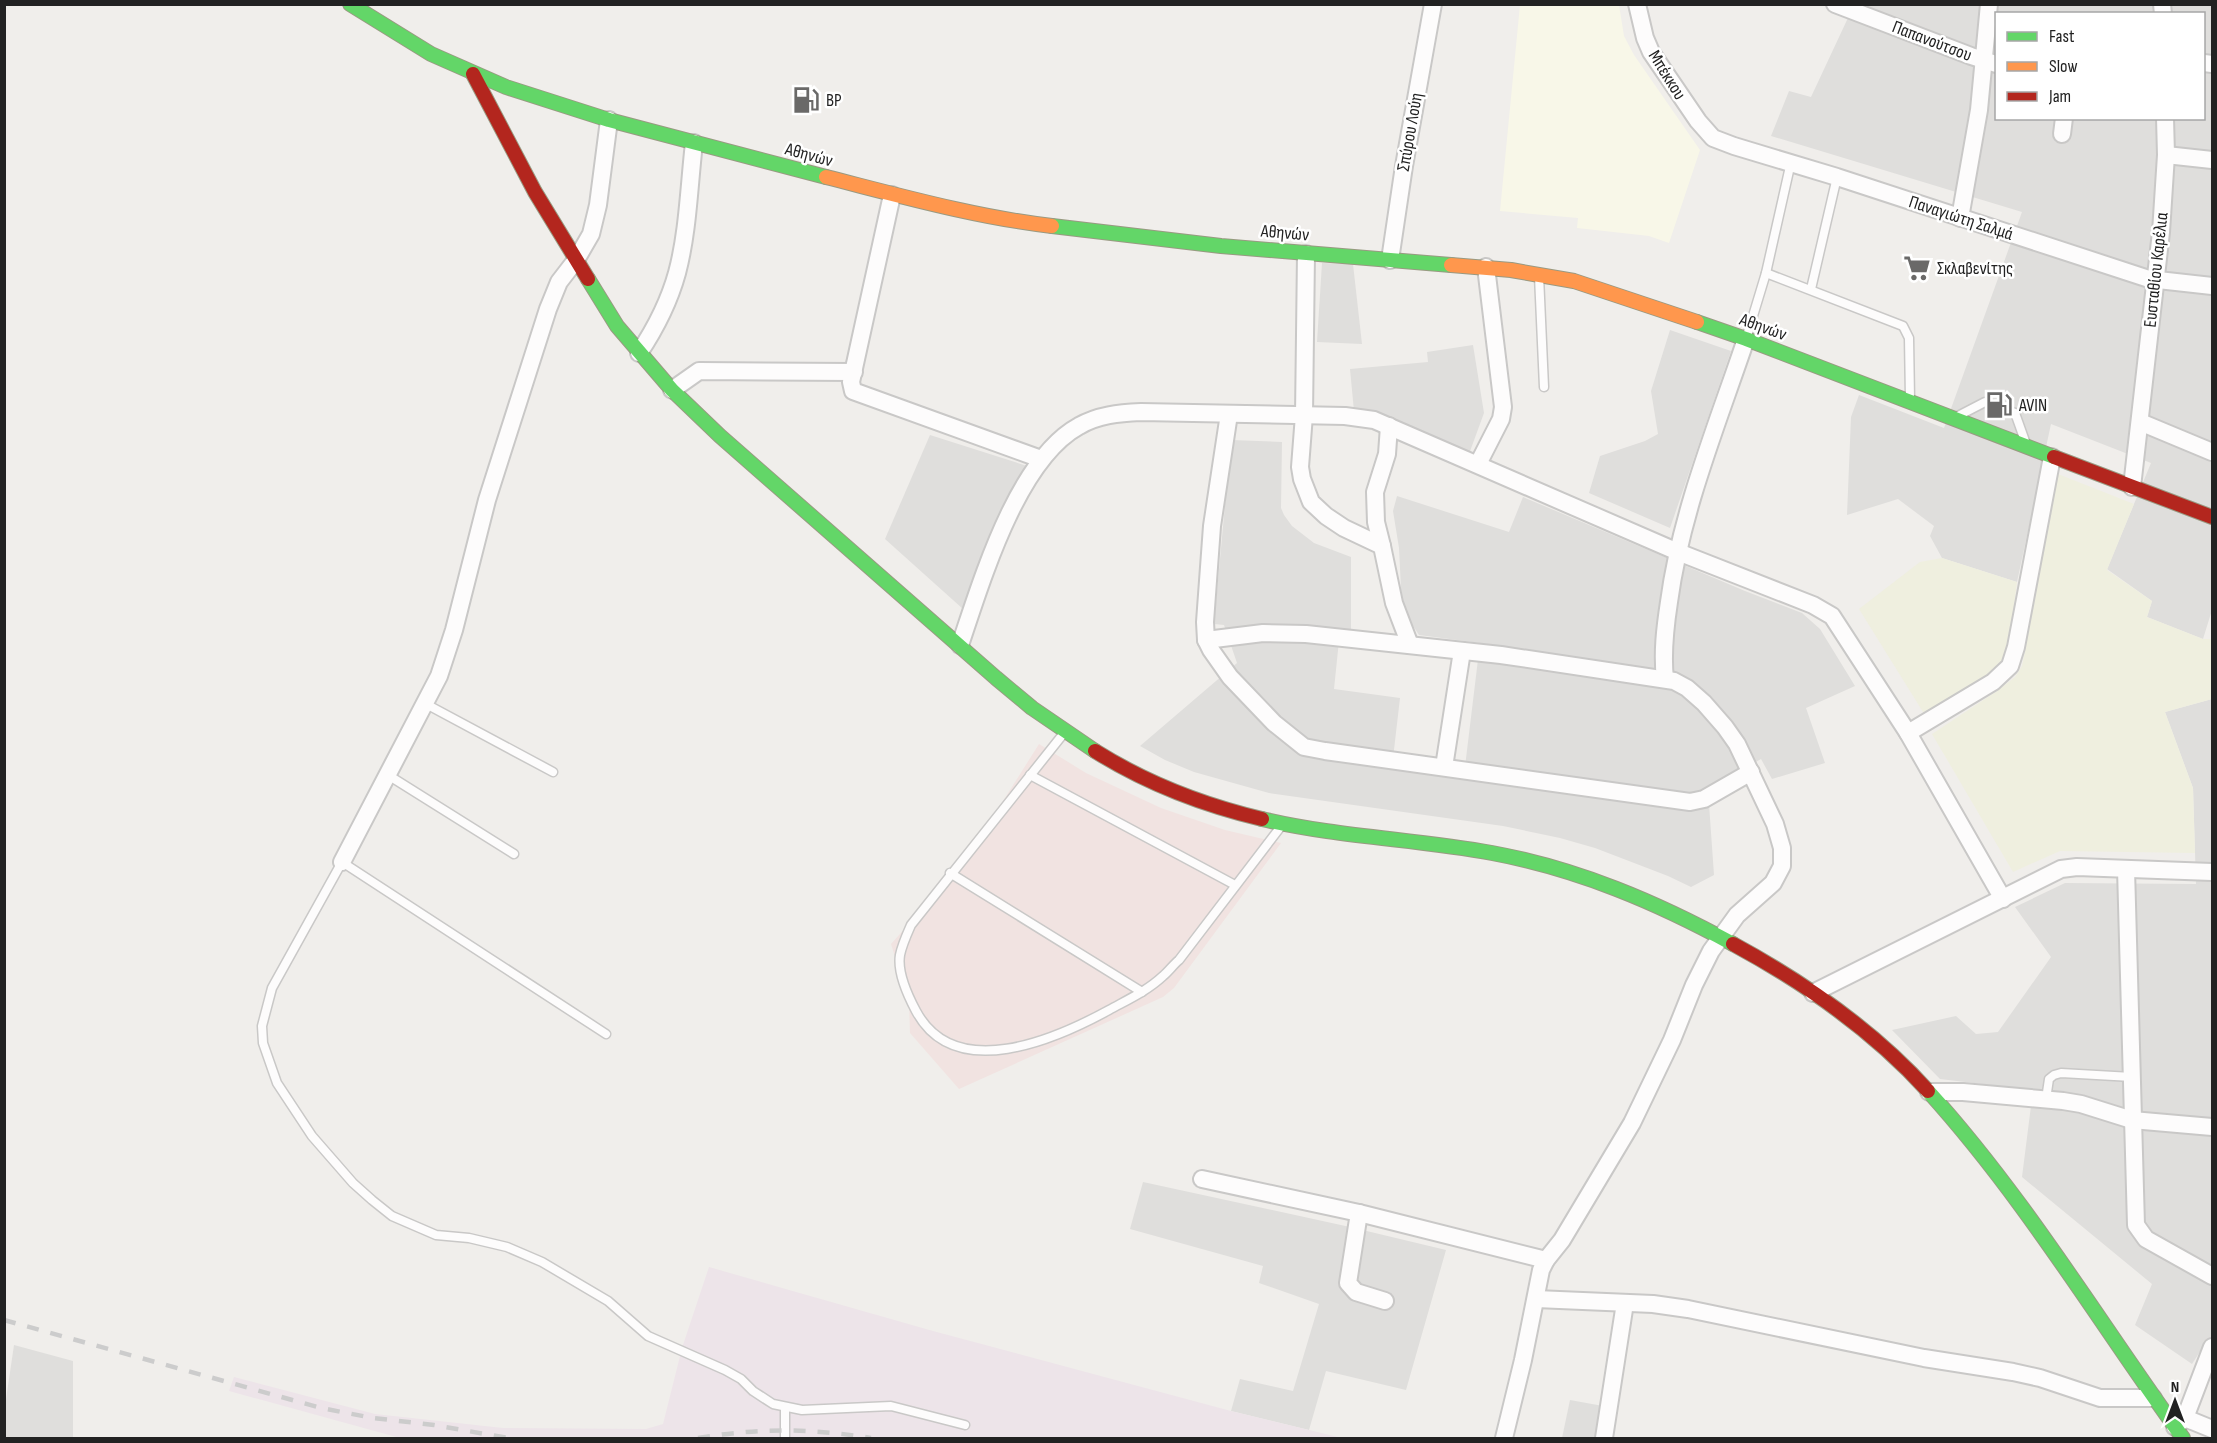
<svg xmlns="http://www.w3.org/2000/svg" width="2217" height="1443" font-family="'Sofia Sans Condensed',sans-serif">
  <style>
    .residential { fill: #dfdedc; fill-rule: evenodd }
    .commercial { fill: #f1e3e1 }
    .industrial { fill: #ede4e9 }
    .education { fill: #f8f7e8 }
    .farmland { fill: #efefdf }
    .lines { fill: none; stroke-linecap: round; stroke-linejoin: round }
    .lane-casing { stroke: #c9c8c7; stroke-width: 11 }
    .street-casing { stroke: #c9c8c7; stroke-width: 20 }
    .fast-casing { stroke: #999a82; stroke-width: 16 }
    .slow-casing { stroke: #999a82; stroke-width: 16 }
    .jam-casing { stroke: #999a82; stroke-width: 16 }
    .lane { stroke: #fdfcfc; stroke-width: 8 }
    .street { stroke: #fdfcfc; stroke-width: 16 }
    .fast { stroke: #63d668; stroke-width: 14 }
    .slow { stroke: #ff974d; stroke-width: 14 }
    .jam { stroke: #b3261e; stroke-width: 14 }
    .rail { stroke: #ccc; stroke-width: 4.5; stroke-dasharray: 12 12; stroke-linecap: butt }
    .labels { text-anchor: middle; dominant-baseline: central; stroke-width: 5; stroke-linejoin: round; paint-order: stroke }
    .street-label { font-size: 18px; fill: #222; stroke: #fff }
    .poi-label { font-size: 18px; fill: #222; stroke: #fff; text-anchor: start }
  </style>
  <rect width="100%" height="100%" fill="#f0eeeb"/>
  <g class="residential">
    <path d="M1854,5H2212V610L2203,639L2147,617L2152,601L2107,569L2151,463L2051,424L2017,582L1942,558L1930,536L1934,526L1898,499L1847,515L1851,417L1859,395L1944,428L2022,212L1771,136L1789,91L1811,97ZM1996,14H2204V118H1996Z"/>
    <path d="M1322,263L1353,264L1362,344L1317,342Z"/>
    <path d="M1670,330L1731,351L1670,528L1589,493L1600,456L1645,441L1658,434L1651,391Z"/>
    <path d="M1473,345L1484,413L1469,454L1354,411L1350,369L1428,362L1427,352Z"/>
    <path d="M930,435L1027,466L963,609L885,539Z"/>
    <path d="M1231,440L1282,442L1281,508L1284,515L1292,526L1314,543L1351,557V631H1340L1334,689L1400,698L1392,767L1464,775L1480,643L1419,635L1402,609L1399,548L1393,511L1397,496L1509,532L1523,497L1745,591L1802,613L1820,629L1855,686L1806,708L1825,763L1772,779L1761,759L1708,790L1714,875L1691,887L1668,876L1595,848L1560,838L1503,826L1269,793L1194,772L1165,760L1140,746L1237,663L1224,625L1214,624Z"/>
    <path d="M2212,699V1348L2205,1344L2192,1364L2135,1325L2152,1284L2022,1177L2033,1090L1940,1079L1892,1030L1956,1016L1976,1034L1998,1032L2051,957L2015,907L2065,883L2196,884L2193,788L2165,712Z"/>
    <path d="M1143,1182L1350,1227L1446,1250L1406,1390L1326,1371L1309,1430L1231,1411L1240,1379L1293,1391L1319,1304L1259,1283L1263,1266L1130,1229Z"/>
    <path d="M14,1345L73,1361V1438H5V1406Z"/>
    <path d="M1570,1400L1603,1406L1598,1438H1562Z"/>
  </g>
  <path class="commercial" d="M1039,744L1086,773L1161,808L1225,830L1281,843L1174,988L1163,997L959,1089L910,1033L909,1001L891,944L966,860Z"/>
  <path class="industrial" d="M709,1267L933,1331L1231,1411L1342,1438H400L229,1391L234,1377L375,1414L503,1428L646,1429L663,1424L682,1348Z"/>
  <path class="education" d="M1520,5H1619L1624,36L1634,55L1700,150L1669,243L1649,236L1577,228L1578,218L1500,211Z"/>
  <g class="farmland">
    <path d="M2058,474L2134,504L2107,570L2152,601L2147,617L2203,639H2212V699L2165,712L2193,788L2195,853L2060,851L2013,872L1932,734L1997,691L2015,677L2022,666Z"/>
    <path d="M1942,558L2017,582L2009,647L2003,662L1995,672L1930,714L1923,712L1859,609L1920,562Z"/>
  </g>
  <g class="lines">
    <defs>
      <g id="lane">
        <path d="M1766,273L1903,326L1909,338L1910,399"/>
        <path d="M1539,276L1544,387"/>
        <path d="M1811,289L1837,177"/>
        <path d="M1746,339L1766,273L1791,162"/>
        <path d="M1958,416L1985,402L2015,413L2025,441"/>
        <path d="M426,704L553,772"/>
        <path d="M1064,733L911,925C907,934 902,945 900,955C897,973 908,996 916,1011C955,1084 1056,1039 1109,1010C1127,1000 1147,991 1163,976C1169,971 1173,965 1179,960L1282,825"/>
        <path d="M388,775L514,854"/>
        <path d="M1030,775L1235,885"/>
        <path d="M950,873L1142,992"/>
        <path d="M606,1034L342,862L272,988L262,1026L263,1043L277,1083L312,1136L353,1183L372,1200L392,1216L436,1235L469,1238L507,1247L542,1262L608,1301L648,1336L725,1370L741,1379L753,1391L773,1404L802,1410L891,1406L965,1425"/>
        <path d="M2046,1099L2049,1079L2054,1075L2061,1073L2132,1077"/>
        <path d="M785,1438V1408"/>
      </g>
      <g id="street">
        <path d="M1637,4L1645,38L1651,52L1698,121L1713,138L1734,146L1837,177L2149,279L2212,286"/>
        <path d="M1835,4L1971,56L1996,64"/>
        <path d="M2162,4L2163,14"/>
        <path d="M2204,63L2212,64"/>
        <path d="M2062,134L2064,118"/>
        <path d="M2166,155L2212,160"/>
        <path d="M892,195L851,382L853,391L1041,459"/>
        <path d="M1960,218L1979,110L1989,4"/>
        <path d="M1306,254L1304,415L1300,467L1302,479L1311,502L1326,516L1344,528L1382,546L1394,603L1410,645"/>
        <path d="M1390,260L1404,166L1433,4"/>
        <path d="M639,353C655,329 669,302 677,273C688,232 689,186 694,143"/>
        <path d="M672,390L699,371L854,372"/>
        <path d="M1229,414L1212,526L1205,622L1206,640L1211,650L1230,677L1274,723L1304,747L1325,751L1690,802L1704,799L1751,772"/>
        <path d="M2140,422L2212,452"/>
        <path d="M1478,464L1501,419L1503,407L1486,267"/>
        <path d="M2132,487L2161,232L2166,155L2165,118"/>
        <path d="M1382,546L1376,522L1375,492L1387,454L1389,426"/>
        <path d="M1206,640L1263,633L1306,634L1501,655L1674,681L1687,688L1704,703L1725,727L1737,744L1775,824L1782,848V866L1773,883L1737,915L1711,951L1694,985L1672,1040L1632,1123L1562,1240L1546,1260L1541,1270L1523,1360L1504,1438"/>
        <path d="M960,645C982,580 1017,460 1079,426C1098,415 1119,413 1141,412L1345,416L1374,420L1678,552L1813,605L1832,616L1908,733L2003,899"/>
        <path d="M1665,679C1662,653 1665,628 1669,602C1681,512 1717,425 1746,339"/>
        <path d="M1908,733L1993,682L2010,666L2016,647L2052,457"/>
        <path d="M1444,767L1462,651"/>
        <path d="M342,862L439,676L454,630L487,500L548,309L559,282L576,260L591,234L598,205L609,120"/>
        <path d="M2126,869L2136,1225L2146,1239L2212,1276"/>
        <path d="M1813,993L2061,869L2077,867L2212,872"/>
        <path d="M1929,1092H1963L2063,1101L2081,1104L2132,1120L2212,1127"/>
        <path d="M1202,1179L1359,1213L1546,1260"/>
        <path d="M1359,1213L1348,1283L1356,1292L1385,1301"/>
        <path d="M1536,1299L1653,1304L1688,1309L1924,1358L2013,1372L2040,1378L2100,1398H2153"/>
        <path d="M2185,1418L2212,1429"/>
        <path d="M2175,1427L2185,1418L2212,1347"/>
        <path d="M1604,1438L1625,1303"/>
      </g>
      <g id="fast">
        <path d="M350,4L431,54L506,87L609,120L826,177"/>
        <path d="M1052,226L1221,246L1451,265"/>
        <path d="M588,279L617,326L672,390L720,436L996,678L1032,708L1095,751"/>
        <path d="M1697,322L1746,339L2054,457"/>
        <path d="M1262,819C1337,837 1416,839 1492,853C1578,869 1656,902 1733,944"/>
        <path d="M1928,1091C2025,1198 2099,1322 2183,1438"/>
      </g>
      <g id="slow">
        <path d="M826,177C901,196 975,217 1052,226"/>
        <path d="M1451,265L1511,270L1574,281L1697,322"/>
      </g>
      <g id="jam">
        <path d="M473,74L535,192L588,279"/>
        <path d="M2054,457L2212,517"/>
        <path d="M1095,751C1146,783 1203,805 1262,819"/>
        <path d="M1733,944C1805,983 1873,1030 1928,1091"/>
      </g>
    </defs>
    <use href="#lane" class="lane-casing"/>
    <use href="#street" class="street-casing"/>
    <use href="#fast" class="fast-casing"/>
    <use href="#slow" class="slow-casing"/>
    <use href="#jam" class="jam-casing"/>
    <use href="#lane" class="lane"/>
    <use href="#street" class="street"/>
    <use href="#fast" class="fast"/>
    <use href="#slow" class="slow"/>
    <use href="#jam" class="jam"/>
    <g class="rail">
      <path d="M4,1320L321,1408L373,1418L434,1425L508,1438"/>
      <path d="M698,1438C760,1428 809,1428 871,1438"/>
    </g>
  </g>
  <defs>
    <symbol id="fuel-bare" viewBox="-9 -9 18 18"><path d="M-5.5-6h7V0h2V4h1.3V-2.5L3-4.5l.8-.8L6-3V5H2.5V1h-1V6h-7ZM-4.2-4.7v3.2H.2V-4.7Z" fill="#6a6968" stroke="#fff" stroke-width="2.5" paint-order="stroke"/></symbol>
    <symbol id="supermarket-bare" viewBox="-9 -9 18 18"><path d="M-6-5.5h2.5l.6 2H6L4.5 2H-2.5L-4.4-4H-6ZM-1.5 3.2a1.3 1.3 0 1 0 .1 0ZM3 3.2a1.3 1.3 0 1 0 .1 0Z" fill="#6a6968" stroke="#fff" stroke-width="2.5" paint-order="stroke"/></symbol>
  </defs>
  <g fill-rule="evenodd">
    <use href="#fuel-bare" x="787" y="81" width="38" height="38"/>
    <use href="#supermarket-bare" x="1898" y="249" width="38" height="38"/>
    <use href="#fuel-bare" x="1980" y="386" width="38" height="38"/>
  </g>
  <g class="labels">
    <g class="street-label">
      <text transform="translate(1932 41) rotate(21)">Παπανούτσου</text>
      <text transform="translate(1667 75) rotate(58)">Μπέκκου</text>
      <text transform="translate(1410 132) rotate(-80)">Σπύρου Λούη</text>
      <text transform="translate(809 155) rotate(15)">Αθηνών</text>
      <text transform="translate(1961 218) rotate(18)">Παναγιώτη Σαλμά</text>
      <text transform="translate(1285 233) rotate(5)">Αθηνών</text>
      <text transform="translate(2156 270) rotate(-84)">Ευσταθίου Καρέλια</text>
      <text transform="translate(1763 327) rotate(20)">Αθηνών</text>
    </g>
    <g class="poi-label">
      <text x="826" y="100">BP</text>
      <text x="1937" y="268">Σκλαβενίτης</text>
      <text x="2019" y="405">AVIN</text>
    </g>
  </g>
  <rect width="2217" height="1443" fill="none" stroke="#222222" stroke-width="12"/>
  <rect x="1995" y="12" width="210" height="108" fill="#ffffff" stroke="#a7a7a7" stroke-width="1.5"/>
  <rect x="2007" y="32" width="30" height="9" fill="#63d668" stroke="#a7a7a7" stroke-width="1.5"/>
  <text x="2049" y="42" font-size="18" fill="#222222">Fast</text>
  <rect x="2007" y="62" width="30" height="9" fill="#ff974d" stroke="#a7a7a7" stroke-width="1.5"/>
  <text x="2049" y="72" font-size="18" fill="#222222">Slow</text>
  <rect x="2007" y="92" width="30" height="9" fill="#b3261e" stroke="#a7a7a7" stroke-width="1.5"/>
  <text x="2049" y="102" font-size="18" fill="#222222">Jam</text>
  <g transform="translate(2175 1401)" stroke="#ffffff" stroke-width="4.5" paint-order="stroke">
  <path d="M0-4.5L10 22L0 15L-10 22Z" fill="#222222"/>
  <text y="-9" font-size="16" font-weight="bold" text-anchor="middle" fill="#222222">N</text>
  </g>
</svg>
